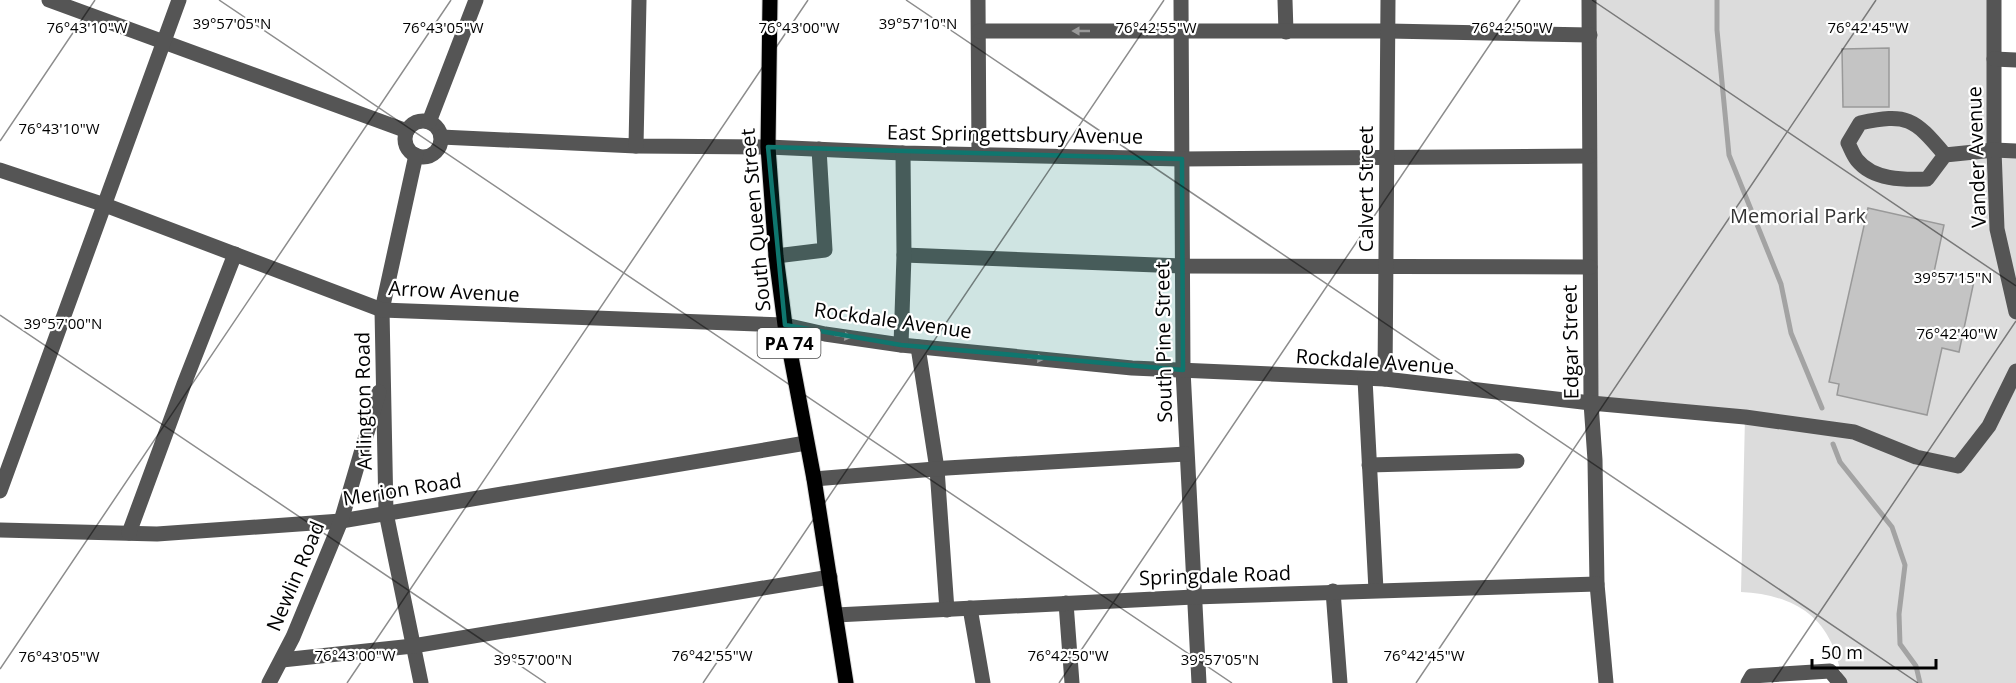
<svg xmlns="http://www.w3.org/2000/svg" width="2016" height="683" font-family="'Open Sans',sans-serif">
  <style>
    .green { fill: #dcdcdc }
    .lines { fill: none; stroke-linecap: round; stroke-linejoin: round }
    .stream { stroke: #a3a3a3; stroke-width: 5 }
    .building { fill: #c4c4c4; stroke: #999; stroke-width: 1.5 }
    .major-casing { stroke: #dbdbdb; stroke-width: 17 }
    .minor { stroke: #555; stroke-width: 15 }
    .major { stroke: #000; stroke-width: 15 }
    .oneway { fill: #999 }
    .marked { fill: #0f766e; fill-opacity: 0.2; stroke: #0f766e; stroke-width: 4.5; stroke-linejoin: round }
    .ticks { fill: none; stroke: #000; stroke-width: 1.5; stroke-opacity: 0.45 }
    .labels { text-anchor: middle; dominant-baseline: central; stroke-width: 4.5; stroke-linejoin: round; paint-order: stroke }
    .shield { fill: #fff; stroke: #4c4c4c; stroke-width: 1.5 }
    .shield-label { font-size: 18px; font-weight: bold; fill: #000 }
    .street-label { font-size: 20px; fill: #000; stroke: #fff }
    .park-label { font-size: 20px; fill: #333; stroke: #fff }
    .ticks-label { font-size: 15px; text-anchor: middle; fill: #000; stroke: #fff; stroke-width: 4.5; stroke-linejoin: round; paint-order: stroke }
  </style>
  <rect width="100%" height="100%" fill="#fff"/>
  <path class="green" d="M1589,0H1994V150L2016,151V683H1844C1840,670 1837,655 1831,642C1814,606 1779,594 1741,592L1745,417L1591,403Z"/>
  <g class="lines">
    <g class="stream">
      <path d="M1717,0V30L1729,155L1781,284L1791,333L1822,408"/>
      <path d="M1833,444L1840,462L1892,527L1905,565L1899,614L1900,644L1916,666L1920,683"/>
    </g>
  </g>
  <g class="building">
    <path d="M1889,48V107H1843L1842,49Z"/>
    <path d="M1868,208L1944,225L1934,272L1974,281L1959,352L1942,348L1927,415L1837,395L1839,384L1829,382Z"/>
  </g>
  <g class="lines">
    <defs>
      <path id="major" d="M770,0L768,147L776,256L785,325L814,479L846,683"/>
    </defs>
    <use href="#major" class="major-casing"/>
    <g class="minor">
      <path d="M49,0L407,131"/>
      <path d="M978,0L979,154"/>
      <path d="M1181,0L1183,370L1199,683"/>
      <path d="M1285,0L1286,32"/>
      <path d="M1589,0L1591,403L1595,460L1597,584L1606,683"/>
      <path d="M1994,0V150L1997,229L2016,312"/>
      <path d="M979,31H1388L1590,35"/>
      <path d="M1994,59L2016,60"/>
      <circle cx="423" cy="139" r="18"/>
      <path d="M429,122L476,0"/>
      <path d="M441,137L636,146L768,147L903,153L1182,159L1589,156"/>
      <path d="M636,146L639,0"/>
      <path d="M416,155L382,310L386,513L421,683"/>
      <path d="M1945,155C1914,118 1907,113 1860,123L1848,143C1851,149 1853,155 1857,160C1873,180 1903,180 1927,179L1945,155L1994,150L2016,151"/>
      <path d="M0,170L105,205L382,310L785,325L825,334L901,345L1132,368L1385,379L1591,403L1745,417L1854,432L1916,457L1958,466L1989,426L2016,371"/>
      <path d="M904,255L1182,266L1590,267"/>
      <path d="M776,256L825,250L819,149"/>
      <path d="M901,345L904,255L903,153"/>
      <path d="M918,347L937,469L947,610"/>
      <path d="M1365,379L1376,590"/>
      <path d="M1385,379L1388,0"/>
      <path d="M1369,465L1517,461"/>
      <path d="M814,479L947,468L1186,454"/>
      <path d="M0,491L179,0"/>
      <path d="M0,530L157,534L341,521L806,443"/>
      <path d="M129,533L184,384L235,254"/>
      <path d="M1333,591L1340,683"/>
      <path d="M1066,603L1072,683"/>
      <path d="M970,608L983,683"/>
      <path d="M836,615L1194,597L1597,584"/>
      <path d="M282,660L413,646L830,577"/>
      <path d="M269,683L293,637L341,521L379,392"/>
      <path d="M1748,683L1752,676L1830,671L1840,683"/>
    </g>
    <use href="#major" class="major"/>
  </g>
  <defs><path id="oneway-solid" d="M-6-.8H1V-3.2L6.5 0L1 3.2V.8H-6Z" transform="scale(1.5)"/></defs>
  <g class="oneway">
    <use href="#oneway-solid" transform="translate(1081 31) rotate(-180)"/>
    <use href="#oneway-solid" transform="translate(843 336) rotate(8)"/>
    <use href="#oneway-solid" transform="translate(1036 358) rotate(6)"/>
  </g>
  <path class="marked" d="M768,147L1182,159L1183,370L901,345L785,325Z"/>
  <path class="ticks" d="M219,0L1232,683M906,0L1918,683M1592,0L2016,286M0,141L95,0M0,315L546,683M0,669L451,0M347,683L808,0M703,683L1164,0M1059,683L1520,0M1416,683L1876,0M1772,683L2016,321"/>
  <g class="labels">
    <rect class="shield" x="757.5" y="328" width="63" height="30" rx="4.5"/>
    <g class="shield-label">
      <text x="789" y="343">PA 74</text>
    </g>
    <g class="street-label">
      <text transform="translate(1015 134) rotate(1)">East Springettsbury Avenue</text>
      <text transform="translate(1976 157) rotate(-92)">Vander Avenue</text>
      <text transform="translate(1365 189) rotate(-90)">Calvert Street</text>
      <text transform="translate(755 220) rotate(-95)">South Queen Street</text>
      <text transform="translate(454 291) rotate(3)">Arrow Avenue</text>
      <text transform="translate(893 320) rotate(8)">Rockdale Avenue</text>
      <text transform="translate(1163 342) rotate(-91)">South Pine Street</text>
      <text transform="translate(1570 342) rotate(-91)">Edgar Street</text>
      <text transform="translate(1375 361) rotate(4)">Rockdale Avenue</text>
      <text transform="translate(363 401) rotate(-91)">Arlington Road</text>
      <text transform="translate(402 489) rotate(-9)">Merion Road</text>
      <text transform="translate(1215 575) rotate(-2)">Springdale Road</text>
      <text transform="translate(295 576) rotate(-67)">Newlin Road</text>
    </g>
    <g class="park-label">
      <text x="1798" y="215">Memorial Park</text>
    </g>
  </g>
  <g class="ticks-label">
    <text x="918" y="29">39°57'10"N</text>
    <text x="232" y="29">39°57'05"N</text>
    <text x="87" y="33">76°43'10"W</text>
    <text x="799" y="33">76°43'00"W</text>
    <text x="1156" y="33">76°42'55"W</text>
    <text x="1512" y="33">76°42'50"W</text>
    <text x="1868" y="33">76°42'45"W</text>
    <text x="443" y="33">76°43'05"W</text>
    <text x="59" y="134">76°43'10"W</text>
    <text x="1953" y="283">39°57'15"N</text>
    <text x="63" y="329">39°57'00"N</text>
    <text x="1957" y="339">76°42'40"W</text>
    <text x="355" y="661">76°43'00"W</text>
    <text x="712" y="661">76°42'55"W</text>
    <text x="1068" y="661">76°42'50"W</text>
    <text x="1424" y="661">76°42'45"W</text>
    <text x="59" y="662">76°43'05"W</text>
    <text x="533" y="665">39°57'00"N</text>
    <text x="1220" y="665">39°57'05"N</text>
  </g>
  <path d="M1812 659v9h124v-9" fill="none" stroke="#000000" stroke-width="3"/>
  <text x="1821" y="659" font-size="18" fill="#000000" stroke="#ffffff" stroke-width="4.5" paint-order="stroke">50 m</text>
</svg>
